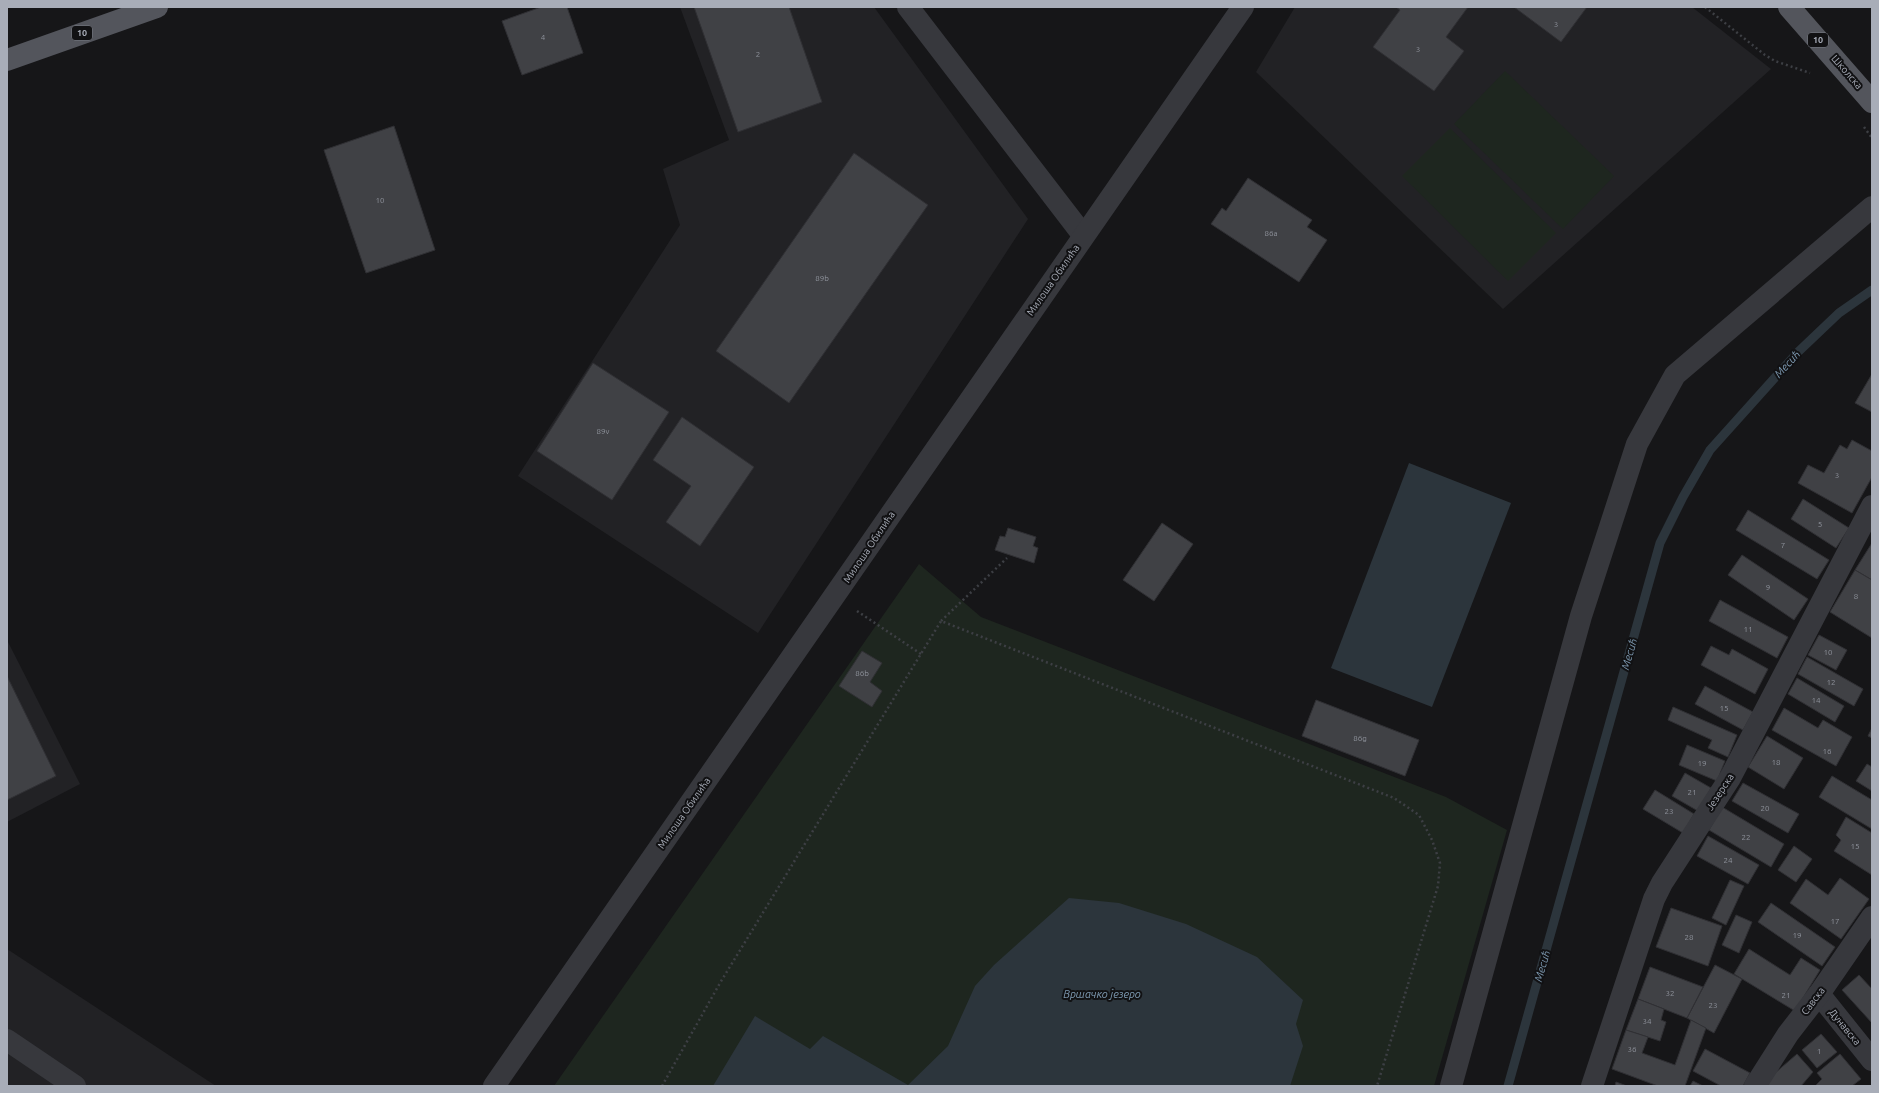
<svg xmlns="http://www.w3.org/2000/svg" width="1879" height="1093" font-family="Ubuntu,sans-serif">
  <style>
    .built { fill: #222225 }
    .green { fill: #1e261f }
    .water { fill: #2c353c }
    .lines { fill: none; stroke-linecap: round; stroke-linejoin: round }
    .stream { stroke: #2c353c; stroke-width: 9 }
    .building { fill: #404145; stroke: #303034 }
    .path { stroke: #3d3f44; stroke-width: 2.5; stroke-dasharray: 2 3; stroke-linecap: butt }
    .minor { stroke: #37383d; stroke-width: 22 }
    .major { stroke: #53555c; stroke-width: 22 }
    .labels { text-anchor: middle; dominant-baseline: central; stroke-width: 4; stroke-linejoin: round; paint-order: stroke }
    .number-label { font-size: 8px; fill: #8e929b }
    .shield { fill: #111113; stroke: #7b7e86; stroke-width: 1 }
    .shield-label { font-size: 9px; font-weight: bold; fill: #a8adb8 }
    .street-label { font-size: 10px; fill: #a8adb8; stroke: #111113 }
    .water-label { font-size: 11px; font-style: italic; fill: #7f9bb3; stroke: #111113 }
  </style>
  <rect width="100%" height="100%" fill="#161618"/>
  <g class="built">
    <path d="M680,7H874L1028,219L758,633L518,476L680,225L663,169L729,140Z"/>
    <path d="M1295,7H1692L1771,69L1503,309L1256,72Z"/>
    <path d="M7,640L80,784L7,822Z"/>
    <path d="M7,949L216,1086H7Z"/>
  </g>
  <g class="green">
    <path d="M1505,71L1614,176L1563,229L1454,124Z"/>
    <path d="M1450,128L1556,233L1508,281L1402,176Z"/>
    <path d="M919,564L981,617L1446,797L1507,830L1434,1086H554Z"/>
  </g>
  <g class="water">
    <path d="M1409,463L1511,503L1432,707L1331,668Z"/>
    <path d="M1069,898L1119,903L1186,924L1257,957L1303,1000L1296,1024L1303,1046L1290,1086H713L755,1016L810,1049L823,1036L908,1085L948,1046L975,986L994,965Z"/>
  </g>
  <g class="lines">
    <path class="stream" d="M1508,1086L1660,543L1683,497L1710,450L1798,352L1839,313L1872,290"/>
  </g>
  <g class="building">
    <path d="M541,7H567L583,53L522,75L502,21Z"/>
    <path d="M694,7H789L822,102L738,132Z"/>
    <path d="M1396,7H1468L1446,37L1464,51L1434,91L1373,47L1400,10Z"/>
    <path d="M1514,7H1587L1561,42Z"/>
    <path d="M394,126L435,250L366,273L324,150Z"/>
    <path d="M854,153L928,205L789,403L716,351Z"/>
    <path d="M1248,178L1312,220L1307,227L1327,240L1299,282L1211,224L1222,208L1226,211Z"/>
    <path d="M593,363L669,412L612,500L537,451Z"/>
    <path d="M1872,374V412L1855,403Z"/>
    <path d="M682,417L754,467L700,546L666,522L691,486L653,460Z"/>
    <path d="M1852,440L1872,451V477L1852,513L1798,483L1808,465L1824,473L1840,445L1847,449Z"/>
    <path d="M1803,499L1849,528L1836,548L1791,519Z"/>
    <path d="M1748,510L1829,560L1817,579L1736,530Z"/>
    <path d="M1162,523L1193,544L1154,601L1123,580Z"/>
    <path d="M1008,528L1036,537L1033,546L1038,548L1034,563L995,550L1000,536L1005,537Z"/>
    <path d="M1872,543V580L1855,570Z"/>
    <path d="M1742,555L1808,599L1794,620L1728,575Z"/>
    <path d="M1855,570L1872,580V638L1830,612Z"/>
    <path d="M1720,600L1788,637L1777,658L1709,621Z"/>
    <path d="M1819,635L1847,650L1836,670L1808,655Z"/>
    <path d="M1711,646L1729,655L1732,649L1768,669L1755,694L1701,665Z"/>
    <path d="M862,651L882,663L870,682L882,691L872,707L839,686Z"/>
    <path d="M1807,657L1863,689L1854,706L1798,674Z"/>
    <path d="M7,676L56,776L7,800Z"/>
    <path d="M1797,678L1844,706L1835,722L1788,694Z"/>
    <path d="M1705,686L1753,712L1743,730L1695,704Z"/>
    <path d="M1316,700L1419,740L1405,776L1302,736Z"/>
    <path d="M1673,707L1737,735L1728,757L1708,748L1712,740L1668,720Z"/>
    <path d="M1784,708L1818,728L1823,720L1852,737L1836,766L1772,730Z"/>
    <path d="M1872,728V738L1868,736Z"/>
    <path d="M1767,736L1803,758L1784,789L1748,767Z"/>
    <path d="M1687,745L1725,761L1717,781L1679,765Z"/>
    <path d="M1867,764L1872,767V791L1856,781Z"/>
    <path d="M1685,773L1711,788L1698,811L1672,796Z"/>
    <path d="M1832,776L1872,800V829L1819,797Z"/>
    <path d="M1743,783L1799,814L1788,833L1732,801Z"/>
    <path d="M1655,790L1694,814L1683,833L1643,809Z"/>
    <path d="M1722,807L1784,844L1771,867L1709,830Z"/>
    <path d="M1846,817L1872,833V875L1834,851L1841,840L1836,835Z"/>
    <path d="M1708,836L1759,865L1748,884L1697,856Z"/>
    <path d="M1794,846L1812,859L1796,882L1778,870Z"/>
    <path d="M1840,878L1869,899L1841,939L1790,903L1806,879L1828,895Z"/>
    <path d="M1730,880L1744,886L1726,925L1712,918Z"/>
    <path d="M1771,903L1835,947L1822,966L1758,922Z"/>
    <path d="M1671,908L1722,926L1708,966L1656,947Z"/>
    <path d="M1736,915L1752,922L1739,953L1722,945Z"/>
    <path d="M1749,949L1790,975L1801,958L1820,970L1795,1011L1734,974Z"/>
    <path d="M1715,965L1742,979L1714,1033L1687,1018Z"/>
    <path d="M1650,967L1703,987L1687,1018L1638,999Z"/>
    <path d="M1859,975L1872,989V1023L1842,990Z"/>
    <path d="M1638,999L1664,1009L1661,1020L1666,1022L1660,1041L1626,1030Z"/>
    <path d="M1691,1020L1706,1028L1685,1086H1658L1612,1069L1626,1030L1648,1037L1642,1053L1675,1065Z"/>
    <path d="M1821,1034L1837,1052L1817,1068L1802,1050Z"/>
    <path d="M1705,1049L1750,1073L1743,1086H1721L1693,1071Z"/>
    <path d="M1797,1054L1813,1072L1801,1086H1766L1775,1073Z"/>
    <path d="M1840,1054L1861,1079L1852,1086H1815L1822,1079L1817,1073Z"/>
    <path d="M1693,1081L1703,1086H1690Z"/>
    <path d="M1616,1082L1627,1086H1615Z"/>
  </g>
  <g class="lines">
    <g class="path">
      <path d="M1705,7L1765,55L1775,61L1810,73"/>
      <path d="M1864,127L1872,138"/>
      <path d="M857,611L921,654"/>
      <path d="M941,621L1007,558"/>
      <path d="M662,1086L720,983L941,621L1394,798L1419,815L1432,840L1440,863L1438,886L1377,1086"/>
    </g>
    <g class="minor">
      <path d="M908,7L1083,235"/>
      <path d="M1819,994L1872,1060"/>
      <path d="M7,1040L75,1086"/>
      <path d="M494,1086L1243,7"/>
      <path d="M1451,1086L1581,616L1637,444L1675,375L1872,207"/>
      <path d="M1592,1086L1654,899L1662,883L1730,778L1872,506"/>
      <path d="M1755,1086L1788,1034L1819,994L1872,917"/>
    </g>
    <g class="major">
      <path d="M1789,7L1872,102"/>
      <path d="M7,60L157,7"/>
    </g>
  </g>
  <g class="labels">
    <g class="number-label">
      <text x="1556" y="24">3</text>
      <text x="543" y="37">4</text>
      <text x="1418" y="49">3</text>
      <text x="758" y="54">2</text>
      <text x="380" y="200">10</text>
      <text x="1271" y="233">86a</text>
      <text x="822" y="278">89b</text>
      <text x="603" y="431">89v</text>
      <text x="1837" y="475">3</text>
      <text x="1820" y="524">5</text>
      <text x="1783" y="545">7</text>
      <text x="1768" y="587">9</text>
      <text x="1856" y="596">8</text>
      <text x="1748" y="629">11</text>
      <text x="1828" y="652">10</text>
      <text x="862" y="673">86b</text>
      <text x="1831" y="682">12</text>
      <text x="1816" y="700">14</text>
      <text x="1724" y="708">15</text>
      <text x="1360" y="738">86g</text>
      <text x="1827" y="751">16</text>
      <text x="1776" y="762">18</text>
      <text x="1702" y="763">19</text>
      <text x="1692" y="792">21</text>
      <text x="1765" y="808">20</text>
      <text x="1669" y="811">23</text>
      <text x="1746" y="837">22</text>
      <text x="1855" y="846">15</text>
      <text x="1728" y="860">24</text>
      <text x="1835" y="921">17</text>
      <text x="1797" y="935">19</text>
      <text x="1689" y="937">28</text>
      <text x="1670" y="993">32</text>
      <text x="1786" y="995">21</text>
      <text x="1713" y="1005">23</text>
      <text x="1647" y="1021">34</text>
      <text x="1632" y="1049">36</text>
      <text x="1819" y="1051">1</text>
    </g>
    <g class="shield">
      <rect x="72" y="26" width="20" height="14" rx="3"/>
      <rect x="1808" y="33" width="20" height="14" rx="3"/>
    </g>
    <g class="shield-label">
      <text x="82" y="33">10</text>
      <text x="1818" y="40">10</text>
    </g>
    <g class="street-label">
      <text transform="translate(1847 72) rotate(49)">Школска</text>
      <text transform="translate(1053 280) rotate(-55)">Милоша Обилића</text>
      <text transform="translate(869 547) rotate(-56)">Милоша Обилића</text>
      <text transform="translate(1720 792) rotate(-57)">Језерска</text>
      <text transform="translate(684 813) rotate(-55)">Милоша Обилића</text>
      <text transform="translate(1813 1001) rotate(-53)">Савска</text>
      <text transform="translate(1845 1027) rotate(51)">Дунавска</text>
    </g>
    <g class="water-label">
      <text transform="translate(1787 364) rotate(-48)">Месић</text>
      <text transform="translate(1629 654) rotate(-74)">Месић</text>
      <text transform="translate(1542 966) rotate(-74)">Месић</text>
      <text x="1102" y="994">Вршачко језеро</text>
    </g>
  </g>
  <rect width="1879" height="1093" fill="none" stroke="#a8adb8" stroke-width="16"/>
</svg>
